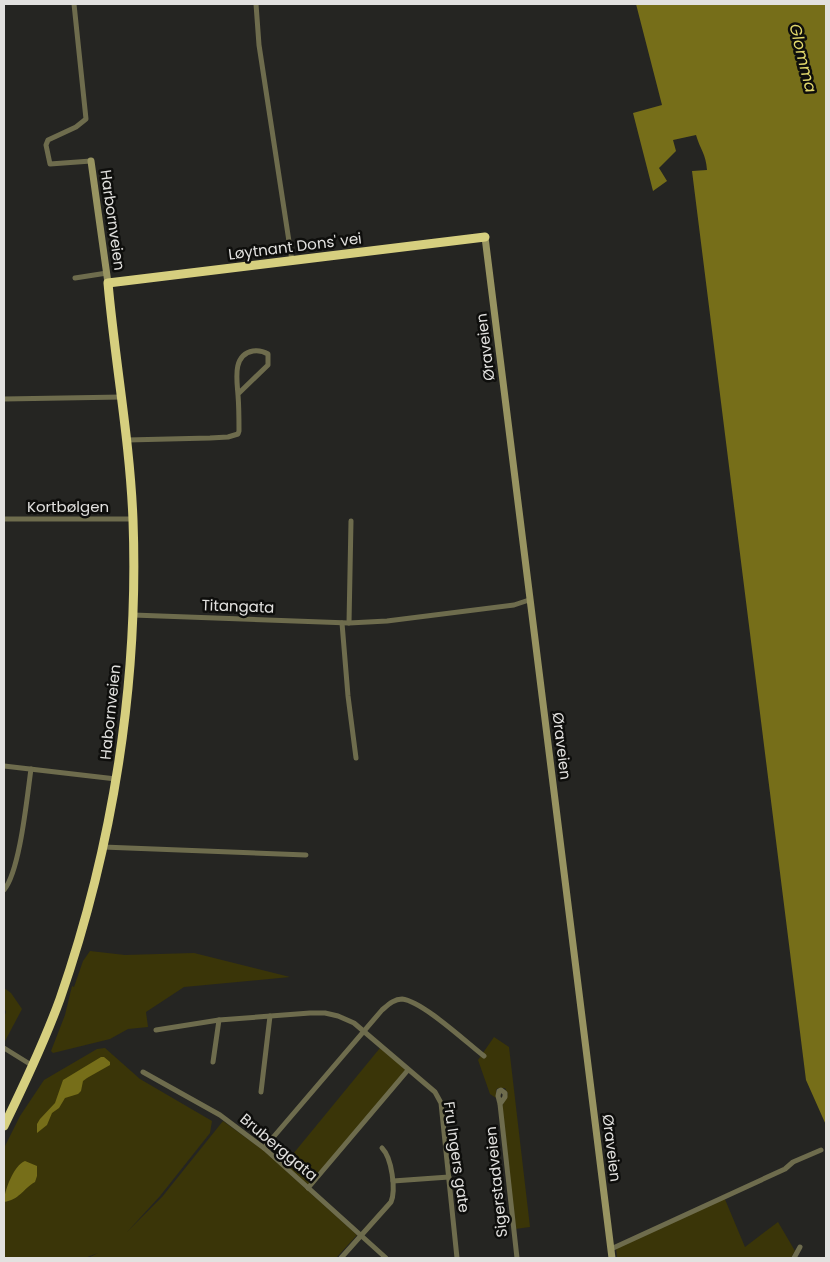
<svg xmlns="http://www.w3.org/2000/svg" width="830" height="1262" font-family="Poppins,sans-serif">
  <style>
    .green { fill: #3a3508 }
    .water { fill: #766e19 }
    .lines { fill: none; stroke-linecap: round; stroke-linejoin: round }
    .street { stroke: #6e6c4d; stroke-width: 5 }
    .secondary { stroke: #989461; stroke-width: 7 }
    .highway { stroke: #d6cf7f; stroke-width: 9 }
    .labels { text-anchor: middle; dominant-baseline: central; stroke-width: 5; stroke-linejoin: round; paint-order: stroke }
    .street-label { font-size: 15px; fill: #e2e1df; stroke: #0e0e0c }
    .water-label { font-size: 16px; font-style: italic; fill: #e3d96c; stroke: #0e0e0c }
  </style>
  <rect width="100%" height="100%" fill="#252522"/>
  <g class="green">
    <path d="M90,951L125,955L194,953L290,977L184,987L146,1012L148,1027L128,1029L110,1039L53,1053L51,1051L65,1015L72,986L74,987L83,961Z"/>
    <path d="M4,988L11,993L22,1009L4,1043V1017L6,1012L4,1007Z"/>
    <path d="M494,1037L509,1047L530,1227L515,1229L502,1106L508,1094L505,1088H498L496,1090V1098L490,1094L478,1060Z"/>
    <path d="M105,1048L140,1079L212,1121L210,1133L160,1196L127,1232L162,1197L223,1121L263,1150L357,1235L336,1258H88L98,1253L85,1258H4V1148L20,1116L44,1080L97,1049Z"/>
    <path d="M380,1048L406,1070L308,1186L284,1165Z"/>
    <path d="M724,1197L745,1247L778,1222L795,1251L791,1258H617L616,1247Z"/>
  </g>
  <g class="water">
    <path d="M636,4H826V1125L806,1080L692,171L707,170C706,154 700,149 696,135L673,140L676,151L659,168L667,181L653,191L633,113L662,105Z"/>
    <path d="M101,1057H104L110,1062V1065L87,1078L83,1081L81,1091L78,1094L65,1098L59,1108L52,1113L47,1125L37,1133V1124L40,1119L55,1103L63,1080Z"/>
    <path d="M25,1161L37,1166V1176L35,1182C23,1189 19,1200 4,1202C4,1191 14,1165 25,1161Z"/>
  </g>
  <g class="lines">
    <g class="street">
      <path d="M74,4L86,119L76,127L48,140L46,145L50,164L91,161"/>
      <path d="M256,4L259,45L292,261"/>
      <path d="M75,278L107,273"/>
      <path d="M4,399L122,397"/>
      <path d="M127,440L210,438L228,437L238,434L239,431C239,419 239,407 238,395C237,380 232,355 253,351C259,350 263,351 268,354V365L238,394"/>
      <path d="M4,519H133"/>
      <path d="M133,615L349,623L387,621L514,605L529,600"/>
      <path d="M342,623L348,696L356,758"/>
      <path d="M349,623L351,521"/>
      <path d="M4,766L116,779"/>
      <path d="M103,847L306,855"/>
      <path d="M4,890C20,871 27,797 31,769"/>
      <path d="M156,1030L219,1020L310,1013H325L338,1016L354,1023L435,1092L441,1103L457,1258"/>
      <path d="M4,1048L33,1066"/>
      <path d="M213,1062L219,1020"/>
      <path d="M143,1072L220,1115L264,1148L386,1258"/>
      <path d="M261,1092L270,1016"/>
      <path d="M500,1104L505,1097V1093L501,1090L499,1091L498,1096L500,1104L517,1258"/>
      <path d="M264,1148L382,1010C388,1005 394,999 402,999C422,1001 466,1042 484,1056"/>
      <path d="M393,1181L449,1177"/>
      <path d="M308,1188L408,1070"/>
      <path d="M611,1249L785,1169L793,1162L821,1150"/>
      <path d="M341,1258L391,1202C396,1190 392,1158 382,1148"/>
      <path d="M794,1258L800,1247"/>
    </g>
    <g class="secondary">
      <path d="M91,161L108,283"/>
      <path d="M485,237L612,1258"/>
    </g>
    <path class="highway" d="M4,1126C24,1085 44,1043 60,999C113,846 139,682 133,520C130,441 115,362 108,283L485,237"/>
  </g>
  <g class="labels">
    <g class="street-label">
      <text transform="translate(113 220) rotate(82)">Harbornveien</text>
      <text transform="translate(295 246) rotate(-7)">Løytnant Dons' vei</text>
      <text transform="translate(485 347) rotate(-97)">Øraveien</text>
      <text x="68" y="506">Kortbølgen</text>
      <text transform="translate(238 606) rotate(2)">Titangata</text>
      <text transform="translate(110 712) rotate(-84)">Habornveien</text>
      <text transform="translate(562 746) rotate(83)">Øraveien</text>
      <text transform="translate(279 1147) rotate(40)">Bruberggata</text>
      <text transform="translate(612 1148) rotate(83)">Øraveien</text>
      <text transform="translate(457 1157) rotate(82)">Fru Ingers gate</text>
      <text transform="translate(496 1182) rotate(-96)">Sigerstadveien</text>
    </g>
    <g class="water-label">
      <text transform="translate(803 58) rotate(76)">Glomma</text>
    </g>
  </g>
  <rect width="830" height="1262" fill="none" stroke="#e2e1df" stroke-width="10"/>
</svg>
